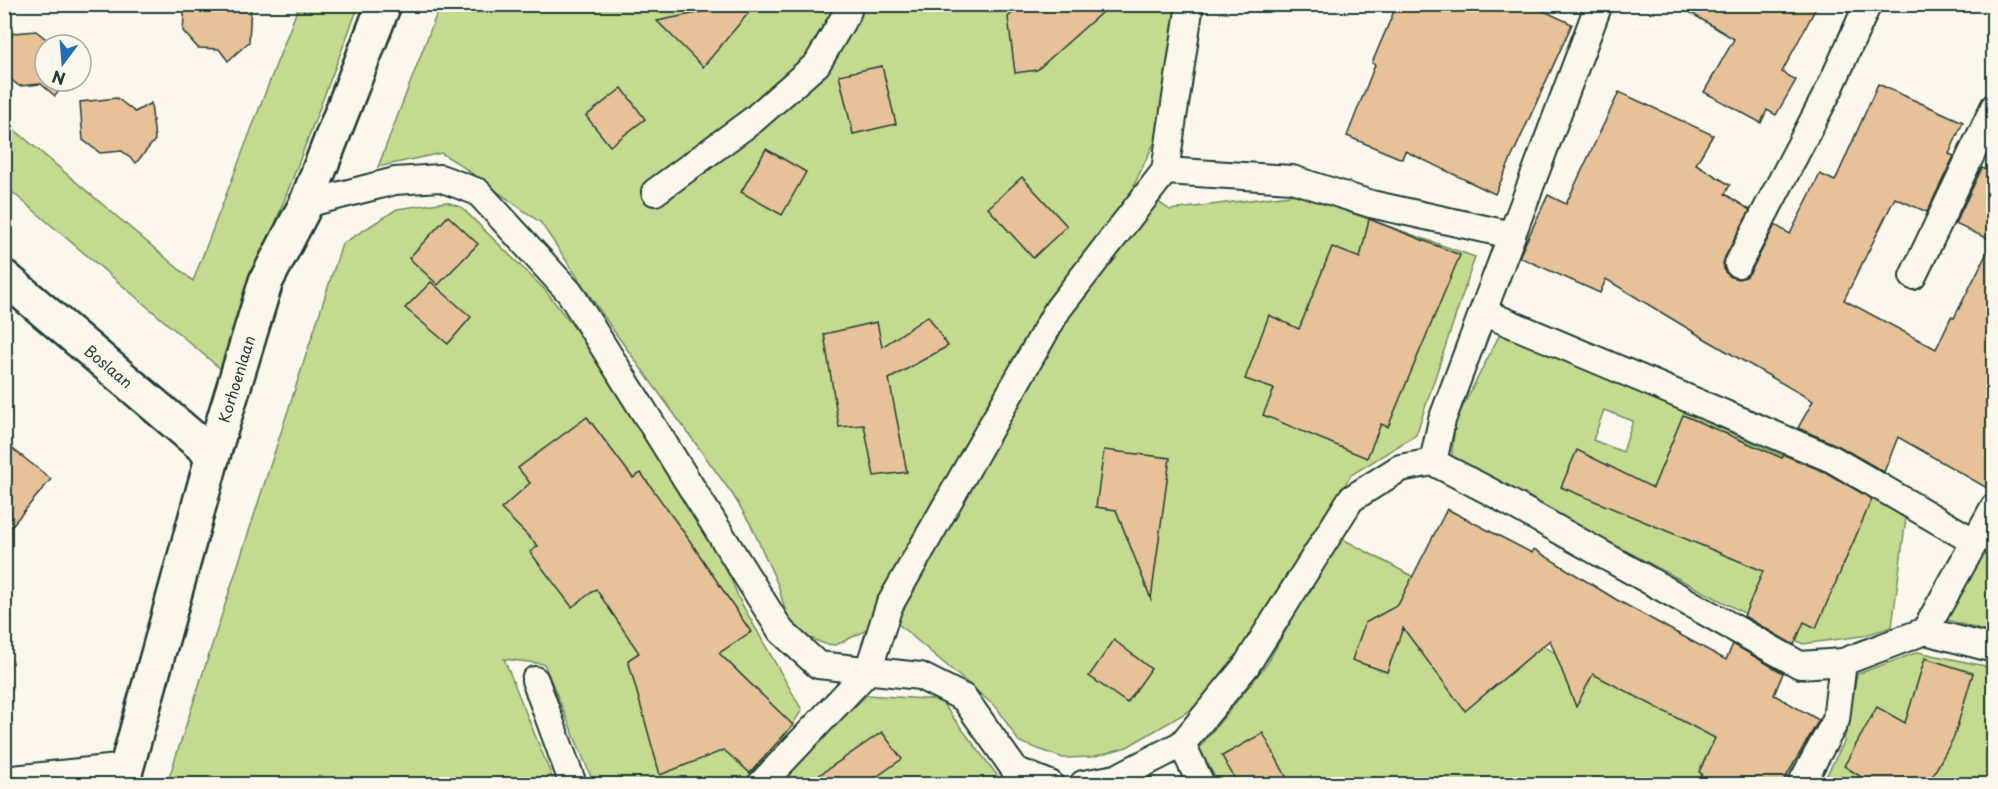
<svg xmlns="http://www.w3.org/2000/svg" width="1998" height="789" font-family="'Playpen Sans',sans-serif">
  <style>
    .green { fill: #c4da8f; stroke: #728c62; stroke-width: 1.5; fill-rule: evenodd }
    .building { fill: #e7c197; stroke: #1f3d34; stroke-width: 1.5 }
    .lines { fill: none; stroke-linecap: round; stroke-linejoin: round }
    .service-casing { stroke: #1f3d34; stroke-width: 30 }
    .minor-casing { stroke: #1f3d34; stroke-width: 38 }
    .service { stroke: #fbf7ec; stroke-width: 26 }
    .minor { stroke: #fbf7ec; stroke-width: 33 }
    .labels { text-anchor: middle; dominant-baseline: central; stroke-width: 6; stroke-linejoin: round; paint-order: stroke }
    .street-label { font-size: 15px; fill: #1f3d34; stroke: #fbf7ec }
  </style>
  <rect width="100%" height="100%" fill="#fbf7ec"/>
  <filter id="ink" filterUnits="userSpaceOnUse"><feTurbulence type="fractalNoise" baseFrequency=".0167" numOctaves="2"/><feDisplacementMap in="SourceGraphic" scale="12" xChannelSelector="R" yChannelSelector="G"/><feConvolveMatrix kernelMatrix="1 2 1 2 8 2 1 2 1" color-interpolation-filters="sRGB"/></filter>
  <g filter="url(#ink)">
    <g class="green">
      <path d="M299,5H359L235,329L223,371L5,186L4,121L193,281Z"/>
      <path d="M440,5H1176L1158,135L1134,185L1170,210L1298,194L1475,257L1416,435L1351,475L1249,639L1194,708L1127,747L1092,757L1063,758L1019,742L998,709L885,613L863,632L836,645L825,644L805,636L795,629L787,617L778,585L751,525L733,495L611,327L541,223L456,162L441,153L378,167Z"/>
      <path d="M446,202L461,207L545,290L606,369L715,539L739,599L802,710L775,751L745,784H594L544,664L504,659L555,784H167L342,244L397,209Z"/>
      <path d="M1501,332L1907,510L1892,627L1862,636L1803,644L1451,459L1456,420ZM1604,410L1633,421L1623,452L1593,440Z"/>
      <path d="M1993,524V634L1941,618Z"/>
      <path d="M1339,537L1793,780L1791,784H1219L1199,748L1266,665Z"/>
      <path d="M1918,652L1985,666L1993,694V784H1822L1844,742L1857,674Z"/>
      <path d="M867,695L940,700L1000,779L1010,784H776L802,757Z"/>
    </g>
    <g class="building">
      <path d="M185,4H251L249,42L228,61L219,49L198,48L183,31Z"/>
      <path d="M742,4H756L703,67L657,21Z"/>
      <path d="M1022,4H1111L1037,70L1015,73L1008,17Z"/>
      <path d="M1397,4H1529L1572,24L1495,194L1405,151L1402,159L1347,136L1375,65L1372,63Z"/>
      <path d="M1676,4H1818L1782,72L1796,80L1776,115L1767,110L1761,123L1704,92L1734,39Z"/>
      <path d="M36,31L54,45L70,36L71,45H45V81H67L55,96L41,84L19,86L4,74V44L14,33Z"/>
      <path d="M882,66L896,124L853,134L839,75Z"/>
      <path d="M1878,84L1963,122L1949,154L1954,156L1927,212L1895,198L1844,300L1936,349L1951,317L1954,318L1993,241L1955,224L1982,168L1994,173V492L1898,437L1884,472L1839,446L1798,428L1813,401L1707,340L1606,279L1600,293L1519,257L1548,195L1566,204L1619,92L1713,135L1696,164L1730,185L1725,194L1750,210L1725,257L1723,264L1725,272L1731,277L1738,279L1746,277L1751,271L1775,225L1790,234L1820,174L1835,181Z"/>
      <path d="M622,88L645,119L610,146L586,116Z"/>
      <path d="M117,98L135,112L151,103L155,140L136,163L122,151L100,153L83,140L80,102Z"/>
      <path d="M766,149L806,172L782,215L741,192Z"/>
      <path d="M1022,177L1067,226L1033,258L988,208Z"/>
      <path d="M448,216L478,244L438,285L409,258Z"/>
      <path d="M1369,219L1460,255L1388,427L1381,424L1367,458L1263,415L1274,389L1245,379L1269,315L1299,329L1332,247L1360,258Z"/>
      <path d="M431,282L471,317L448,344L405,308Z"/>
      <path d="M928,316L948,346L889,379L907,472L874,476L864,425L839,427L824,334L877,322L882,347Z"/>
      <path d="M1683,415L1782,458L1784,455L1825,472L1872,499L1816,628L1804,622L1794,645L1744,616L1763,571L1561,487L1577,450L1653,488Z"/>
      <path d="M587,417L633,478L641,473L690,541L751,632L719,653L793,725L750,773L724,750L660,775L628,660L639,653L596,589L572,607L530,552L538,546L501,509L530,483L518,468Z"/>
      <path d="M4,442L51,479L4,535Z"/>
      <path d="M1104,450L1170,458L1151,599L1116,510L1096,507Z"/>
      <path d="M1447,509L1532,553L1534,549L1617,600L1726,660L1733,644L1783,673L1774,695L1819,720L1782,784H1697L1702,774L1699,772L1715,738L1593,674L1576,707L1550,640L1465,711L1403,628L1387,672L1352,660L1365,623L1398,605Z"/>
      <path d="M1114,640L1151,669L1127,703L1089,676Z"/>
      <path d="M1925,658L1973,673L1954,737L1928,784H1872L1844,766L1877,707L1905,723Z"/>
      <path d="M882,732L902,759L866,784H806Z"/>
      <path d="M1263,733L1290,784H1238L1222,756Z"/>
    </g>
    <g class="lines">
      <defs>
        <g id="service">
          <path d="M1165,171L1292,179L1371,204L1512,235"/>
          <path d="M655,192L753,120L817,64L848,11V4"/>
          <path d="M306,204L395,181L440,178L478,192L570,293L781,631L818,665L920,676L964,698L1015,770L1050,784"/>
          <path d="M1738,264L1829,90L1868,4"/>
          <path d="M1913,276L1994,107"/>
          <path d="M1483,312L1832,459L1973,541"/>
          <path d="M1433,462L1442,420L1599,4"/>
          <path d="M1925,631L1994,507"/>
          <path d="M535,680L573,784"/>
          <path d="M1182,744L1246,666L1351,499L1400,468L1433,462L1491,492L1800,665L1843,662L1925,631L1994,649"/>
          <path d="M4,780L127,767"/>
          <path d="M761,784L868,671L889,606L1058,309L1165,171L1190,4"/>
          <path d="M1083,784L1116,778L1182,744L1201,784"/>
          <path d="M1801,784L1836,720L1843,662"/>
        </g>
        <g id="minor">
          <path d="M4,277L213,455"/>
          <path d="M122,784L213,455L266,281L306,204L384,4"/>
        </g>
      </defs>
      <use href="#service" class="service-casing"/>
      <use href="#minor" class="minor-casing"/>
      <use href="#service" class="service"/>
      <use href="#minor" class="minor"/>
    </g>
  </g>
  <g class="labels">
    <g class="street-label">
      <text transform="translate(109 366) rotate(40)">Boslaan</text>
      <text transform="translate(236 379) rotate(-73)">Korhoenlaan</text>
    </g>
  </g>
  <rect width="1998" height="789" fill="none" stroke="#fbf7ec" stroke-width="24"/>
  <rect x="12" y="12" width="1974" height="765" fill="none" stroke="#1f3d34" stroke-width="2" filter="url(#ink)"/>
  <g transform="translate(63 63) rotate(196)"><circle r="28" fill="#fbf7ec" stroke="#a3ada2" stroke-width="1.5"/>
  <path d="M0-4.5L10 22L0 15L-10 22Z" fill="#1f6fb2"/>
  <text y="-9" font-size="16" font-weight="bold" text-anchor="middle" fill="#1f3d34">N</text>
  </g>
</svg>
